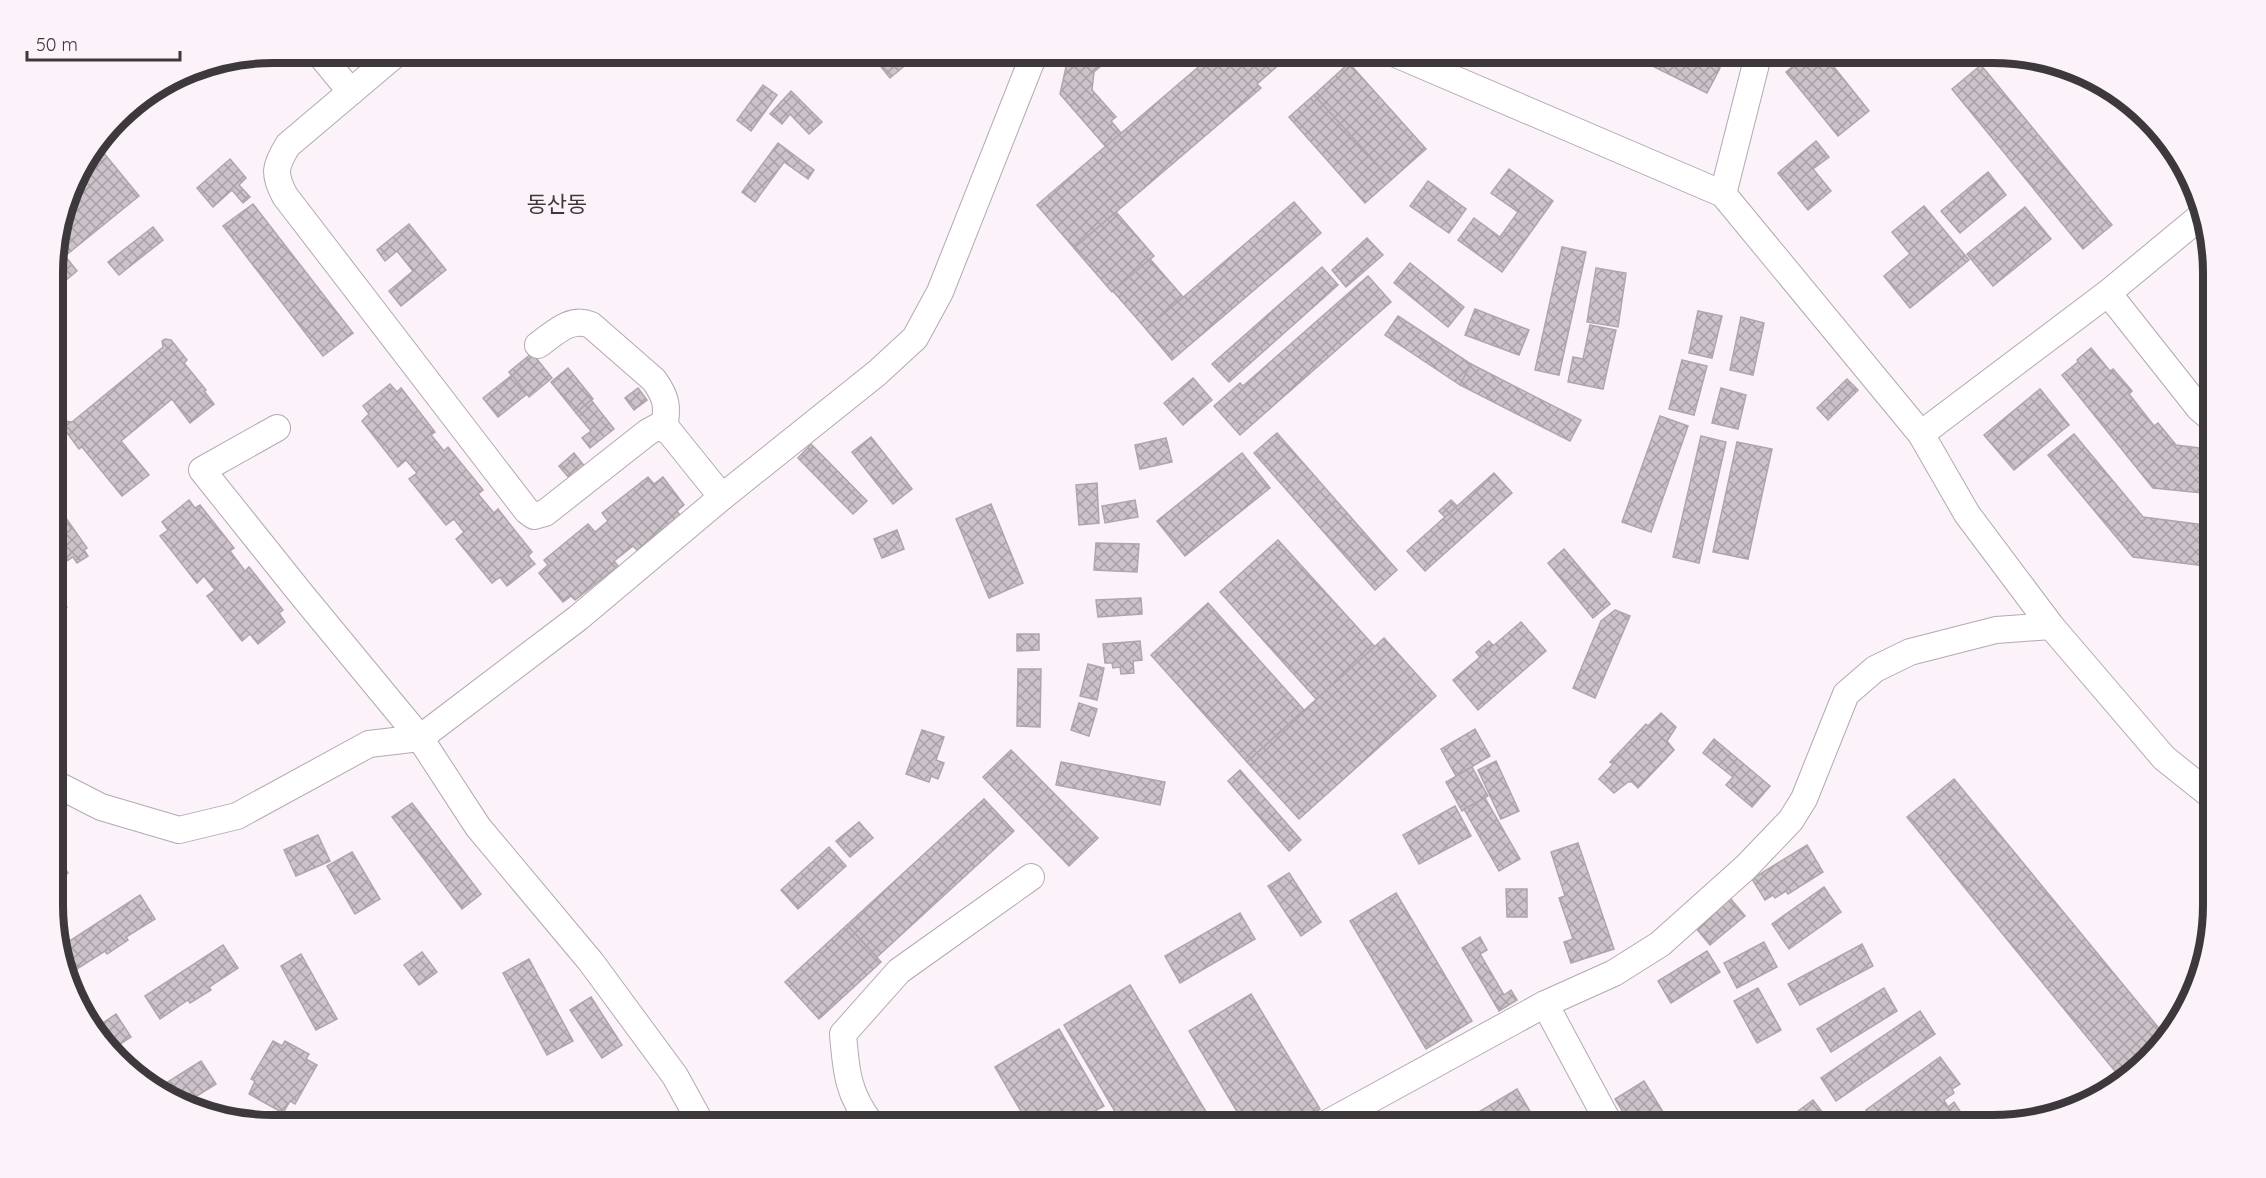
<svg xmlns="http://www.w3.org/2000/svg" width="2266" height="1178" font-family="Quicksand,'Noto Sans KR',sans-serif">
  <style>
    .building { fill: url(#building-cross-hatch); stroke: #afa6ad; stroke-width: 1.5 }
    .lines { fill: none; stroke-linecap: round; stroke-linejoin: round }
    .minor-casing { stroke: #b2aab0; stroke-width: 28 }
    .minor { stroke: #fff; stroke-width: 26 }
    .labels { text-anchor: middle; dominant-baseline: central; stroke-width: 4.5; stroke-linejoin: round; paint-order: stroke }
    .quarter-label { font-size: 22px; fill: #3c383b; stroke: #fcf2fa }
    .rim { fill: none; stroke: #3c383b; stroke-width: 8 }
  </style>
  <defs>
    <pattern id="building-cross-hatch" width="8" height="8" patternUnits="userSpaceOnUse" patternTransform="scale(1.5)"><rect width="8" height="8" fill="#ccc3ca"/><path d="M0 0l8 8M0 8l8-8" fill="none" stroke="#a79fa5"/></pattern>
  </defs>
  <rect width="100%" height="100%" fill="#fcf2fa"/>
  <g class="building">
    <path d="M869,52H921L890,78Z"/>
    <path d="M1075,52H1117L1094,72L1092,90L1116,117L1111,121L1121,133L1106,147L1060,94L1068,58Z"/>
    <path d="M1216,52H1274L1282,62L1257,84L1261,88L1074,248L1037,205Z"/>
    <path d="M1624,52H1688L1720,68L1707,93Z"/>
    <path d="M1810,52H1822L1869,111L1838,136L1786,72Z"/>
    <path d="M1928,52H1948L1936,62Z"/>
    <path d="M1349,63L1426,149L1391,180L1314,95Z"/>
    <path d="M1981,65L2112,225L2083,249L1952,89Z"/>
    <path d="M763,85L777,95L751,131L737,120Z"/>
    <path d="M791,91L822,122L809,134L790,114L782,124L770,114Z"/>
    <path d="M1314,95L1391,180L1365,203L1289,117Z"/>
    <path d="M1816,141L1829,157L1813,169L1831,191L1808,210L1778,173Z"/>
    <path d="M778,143L814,170L808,179L784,162L755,202L742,192Z"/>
    <path d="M98,146L139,196L65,256L77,271L53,291V259L75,175Z"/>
    <path d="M230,159L246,178L239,185L250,197L243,203L232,190L213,207L197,188Z"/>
    <path d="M1509,169L1553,201L1502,272L1458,240L1474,218L1500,237L1518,212L1491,193Z"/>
    <path d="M1988,172L2006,195L1960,233L1941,211Z"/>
    <path d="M1428,181L1466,209L1449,233L1410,206Z"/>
    <path d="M1294,202L1321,233L1172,360L1146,329Z"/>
    <path d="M253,204L353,333L323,356L223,226Z"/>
    <path d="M1924,206L1969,260L1910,308L1884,276L1910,254L1892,232Z"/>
    <path d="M2025,207L2051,239L1993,286L1967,254Z"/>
    <path d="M1116,212L1154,256L1112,292L1074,248Z"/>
    <path d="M409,224L446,270L401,306L389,291L413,271L397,251L385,261L377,250Z"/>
    <path d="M153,227L163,240L119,275L108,262Z"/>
    <path d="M1367,238L1383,255L1346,287L1332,270Z"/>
    <path d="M1562,247L1586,252L1559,375L1535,370Z"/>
    <path d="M1150,259L1183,297L1146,329L1113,291Z"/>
    <path d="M1410,263L1464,307L1448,327L1394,283Z"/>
    <path d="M1322,267L1338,285L1229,382L1212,364Z"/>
    <path d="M1596,268L1626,273L1618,327L1587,322Z"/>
    <path d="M1368,276L1391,302L1240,435L1214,406L1240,383L1243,386Z"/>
    <path d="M1475,309L1529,330L1519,355L1465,335Z"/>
    <path d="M1698,311L1722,316L1712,358L1689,353Z"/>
    <path d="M1398,316L1471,364L1460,385L1385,335Z"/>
    <path d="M1741,317L1764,323L1753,375L1730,370Z"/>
    <path d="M1590,325L1616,330L1603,389L1568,382L1573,357L1583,359Z"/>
    <path d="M165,339L171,340L187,360L184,363L206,390L204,391L214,404L190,423L172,399L121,441L149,475L122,496L82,447L79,449L62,426L65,421L72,422L163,347L162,341Z"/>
    <path d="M2091,348L2110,371L2113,369L2132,391L2129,394L2154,426L2158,423L2176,445L2199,448V452L2212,453V494L2153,488L2062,375L2078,362L2077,360Z"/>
    <path d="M532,353L552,378L529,397L509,372Z"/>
    <path d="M1682,360L1707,366L1694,415L1669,409Z"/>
    <path d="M1471,364L1581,420L1570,441L1460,385Z"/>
    <path d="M568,368L593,399L576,413L551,382Z"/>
    <path d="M512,375L527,394L498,417L483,398Z"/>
    <path d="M1193,378L1212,400L1183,425L1164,403Z"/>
    <path d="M1847,379L1858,390L1828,420L1817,408Z"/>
    <path d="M390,384L397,392L401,388L435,432L431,435L444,451L448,447L483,490L478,494L494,513L498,509L532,552L528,556L535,564L507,586L500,577L492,583L456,539L464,532L454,519L446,525L409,479L417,473L406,460L398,467L362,421L369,414L363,406Z"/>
    <path d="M638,388L647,400L634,410L625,398Z"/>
    <path d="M1721,388L1746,395L1738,429L1712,423Z"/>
    <path d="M2040,389L2069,425L2014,470L1984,435Z"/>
    <path d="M591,400L614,429L590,448L582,438L591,431L576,413Z"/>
    <path d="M1660,416L1688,426L1651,532L1622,522Z"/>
    <path d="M1277,433L1397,570L1375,590L1254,453Z"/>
    <path d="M2074,434L2143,517L2212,526L2213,567L2133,557L2048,455Z"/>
    <path d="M1701,436L1726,442L1699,563L1673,557Z"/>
    <path d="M871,437L912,489L893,504L852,452Z"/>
    <path d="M1166,438L1172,462L1140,469L1135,445Z"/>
    <path d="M1737,442L1772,449L1748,559L1713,552Z"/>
    <path d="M811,444L867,501L853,514L798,458Z"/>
    <path d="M574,453L585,467L570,479L559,466Z"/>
    <path d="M1242,453L1270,488L1185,556L1157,521Z"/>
    <path d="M1494,473L1512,493L1425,571L1407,551Z"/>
    <path d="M648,477L654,484L663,477L684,505L677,511L680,515L637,550L633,546L614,561L618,566L575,600L571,596L563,602L539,573L548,565L544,560L588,524L595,532L608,521L602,513Z"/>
    <path d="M1097,483L1099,523L1079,525L1076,485Z"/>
    <path d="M189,500L195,508L200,505L234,548L230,551L245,571L249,567L283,610L279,613L285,622L258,644L250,634L242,641L207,596L215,590L204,576L197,583L160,536L168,530L162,522Z"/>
    <path d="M1135,500L1138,517L1105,523L1102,506Z"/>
    <path d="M1451,500L1457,506L1445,517L1439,511Z"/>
    <path d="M54,501L87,548L84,550L88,556L77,563L73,557L67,561L54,542Z"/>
    <path d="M991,504L1023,583L989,598L956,519Z"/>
    <path d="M897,530L904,549L882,558L874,539Z"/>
    <path d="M1278,540L1375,647L1316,699L1220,592Z"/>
    <path d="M1096,543L1139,544L1137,572L1094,570Z"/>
    <path d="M1564,549L1610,604L1593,618L1548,563Z"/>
    <path d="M54,590L67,607L54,617Z"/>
    <path d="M1141,598L1142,614L1098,617L1096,600Z"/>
    <path d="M1208,603L1304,710L1247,762L1151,655Z"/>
    <path d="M1615,610L1630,616L1595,698L1573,688L1601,621Z"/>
    <path d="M1521,622L1546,651L1478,710L1453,680Z"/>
    <path d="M1017,634H1039V650L1017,651Z"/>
    <path d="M1384,638L1436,696L1299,819L1247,762Z"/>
    <path d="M1140,641L1142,660L1133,661L1134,673L1121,674L1120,667L1113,668L1112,663H1105L1103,644Z"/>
    <path d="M1489,641L1493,645L1480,657L1476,652Z"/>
    <path d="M1088,664L1104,668L1097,700L1080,696Z"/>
    <path d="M1018,669H1041L1040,727L1017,726Z"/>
    <path d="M1079,703L1097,709L1089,736L1071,730Z"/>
    <path d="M1661,713L1676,727L1667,741L1674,750L1638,788L1632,782H1628L1614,793L1599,779L1613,764L1610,762L1646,724L1648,726Z"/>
    <path d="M1475,729L1490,756L1456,776L1441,749Z"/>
    <path d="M922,730L944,737L936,760L944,763L938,779L931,776L929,782L906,774Z"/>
    <path d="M1714,739L1770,786L1752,807L1726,785L1733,777L1703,753Z"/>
    <path d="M1011,750L1098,838L1069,866L983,777Z"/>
    <path d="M1496,761L1519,811L1501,819L1478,770Z"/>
    <path d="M1061,762L1165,782L1160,805L1056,785Z"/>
    <path d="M1472,767L1488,796L1462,811L1446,782Z"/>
    <path d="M1240,770L1301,840L1289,851L1228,781Z"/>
    <path d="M1954,779L2167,1038L2158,1051L2123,1081L1907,817Z"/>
    <path d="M1485,798L1520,859L1499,871L1464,809Z"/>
    <path d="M984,799L1014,831L877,957L847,925Z"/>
    <path d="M412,803L481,894L462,909L392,817Z"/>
    <path d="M1455,806L1471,836L1419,864L1403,835Z"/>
    <path d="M859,822L873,838L850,857L836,841Z"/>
    <path d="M318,835L330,861L296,876L284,850Z"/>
    <path d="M1578,843L1614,949L1571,963L1564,942L1573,939L1559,898L1565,896L1551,852Z"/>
    <path d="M1807,845L1823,872L1788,894L1786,891L1775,898L1773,895L1765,900L1752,879Z"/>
    <path d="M829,847L846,866L798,909L781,890Z"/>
    <path d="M54,851L68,873L54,882Z"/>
    <path d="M352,852L380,899L355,914L327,866Z"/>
    <path d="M1289,873L1321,922L1301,936L1268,886Z"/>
    <path d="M1824,887L1841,912L1789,949L1772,924Z"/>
    <path d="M1506,889H1527V917H1507Z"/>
    <path d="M1396,893L1472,1021L1426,1049L1350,921Z"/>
    <path d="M140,895L155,919L126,937L128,940L107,954L105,951L77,969L62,946Z"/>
    <path d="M1730,898L1745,916L1710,945L1695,927Z"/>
    <path d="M1240,913L1255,939L1180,983L1165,956Z"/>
    <path d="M847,925L881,962L819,1019L785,982Z"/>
    <path d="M1480,937L1487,950L1480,954L1504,995L1511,990L1517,1000L1499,1011L1462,948Z"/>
    <path d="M1764,942L1777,967L1737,988L1724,963Z"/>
    <path d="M1862,944L1873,966L1800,1005L1788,984Z"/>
    <path d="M223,945L238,968L209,987L211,990L190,1003L188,1000L160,1019L145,996Z"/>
    <path d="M1707,951L1720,972L1671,1003L1658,981Z"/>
    <path d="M422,952L437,972L419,985L404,965Z"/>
    <path d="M301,954L337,1019L316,1030L281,966Z"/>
    <path d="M529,959L573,1041L547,1055L503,973Z"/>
    <path d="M1130,985L1214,1125H1123L1064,1025Z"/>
    <path d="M1758,988L1781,1030L1757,1043L1734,1001Z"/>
    <path d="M1884,988L1897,1011L1831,1052L1817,1029Z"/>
    <path d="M1251,994L1320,1109L1293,1125H1245L1189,1031Z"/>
    <path d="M591,997L622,1045L602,1058L570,1010Z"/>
    <path d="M1920,1011L1935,1034L1836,1101L1821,1078Z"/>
    <path d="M116,1014L131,1037L111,1050L98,1039L94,1029Z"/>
    <path d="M1059,1029L1104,1106L1070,1125H1029L995,1067Z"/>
    <path d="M273,1041L282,1046L285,1041L309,1054L306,1059L317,1065L295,1104L290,1101L283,1113L249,1094L255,1081L251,1079Z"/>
    <path d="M1940,1057L1960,1084L1952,1089L1954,1093L1944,1100L1948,1107L1954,1102L1960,1111L1950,1118L1952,1121L1946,1125L1940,1118L1936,1121L1939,1125H1887L1901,1115L1897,1110L1876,1125L1866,1110Z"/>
    <path d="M201,1061L216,1084L187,1102L189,1106L175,1103L158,1088Z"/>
    <path d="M1644,1081L1671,1125H1631L1615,1099Z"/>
    <path d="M1517,1089L1538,1125H1471L1467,1119Z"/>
    <path d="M1813,1100L1832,1125H1807L1797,1112Z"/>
  </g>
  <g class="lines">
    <defs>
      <g id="minor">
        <path d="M318,52L351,92"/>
        <path d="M398,52L288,145C275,166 273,174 285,196L527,511L534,516L545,513L648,432L657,427L668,430L722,497"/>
        <path d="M1391,52L1723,194L1921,434L1967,514L2051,626L2164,758L2213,797"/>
        <path d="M1723,194L1759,52"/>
        <path d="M2108,293L2201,216"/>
        <path d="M538,345C554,334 570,316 591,325L654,380C667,398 668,407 664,429"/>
        <path d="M277,428L202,470L302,595L420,738L478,827L591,962L675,1076L702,1125"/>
        <path d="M1921,434L2108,293L2199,408L2212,419"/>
        <path d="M54,783L101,807L179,830L237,816L369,744L420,738L578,618L722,497L877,373L915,338L940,292L1035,52"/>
        <path d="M1545,1004L1614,973L1660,944L1746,867L1791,820L1804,799L1846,694L1875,669L1910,652L1996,630L2051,626"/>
        <path d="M872,1125C848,1095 846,1072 843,1034L899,971L1031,877"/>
        <path d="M1324,1125L1545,1004L1610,1125"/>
      </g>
    </defs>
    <use href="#minor" class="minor-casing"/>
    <use href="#minor" class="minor"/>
  </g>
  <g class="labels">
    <g class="quarter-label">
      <text x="557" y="204">동산동</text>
    </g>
  </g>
  <path d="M0 0H2266V1178H0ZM273 63H1993A210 210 0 0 1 2203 273V905A210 210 0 0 1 1993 1115H273A210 210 0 0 1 63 905V273A210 210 0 0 1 273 63Z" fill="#fcf2fa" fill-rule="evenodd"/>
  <path class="rim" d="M273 63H1993A210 210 0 0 1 2203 273V905A210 210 0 0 1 1993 1115H273A210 210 0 0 1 63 905V273A210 210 0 0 1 273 63Z"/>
  <path d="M27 51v9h153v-9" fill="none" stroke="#3c383b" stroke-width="3"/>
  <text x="36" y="51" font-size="18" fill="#3c383b" stroke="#fcf2fa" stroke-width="4.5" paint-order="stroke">50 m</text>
</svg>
